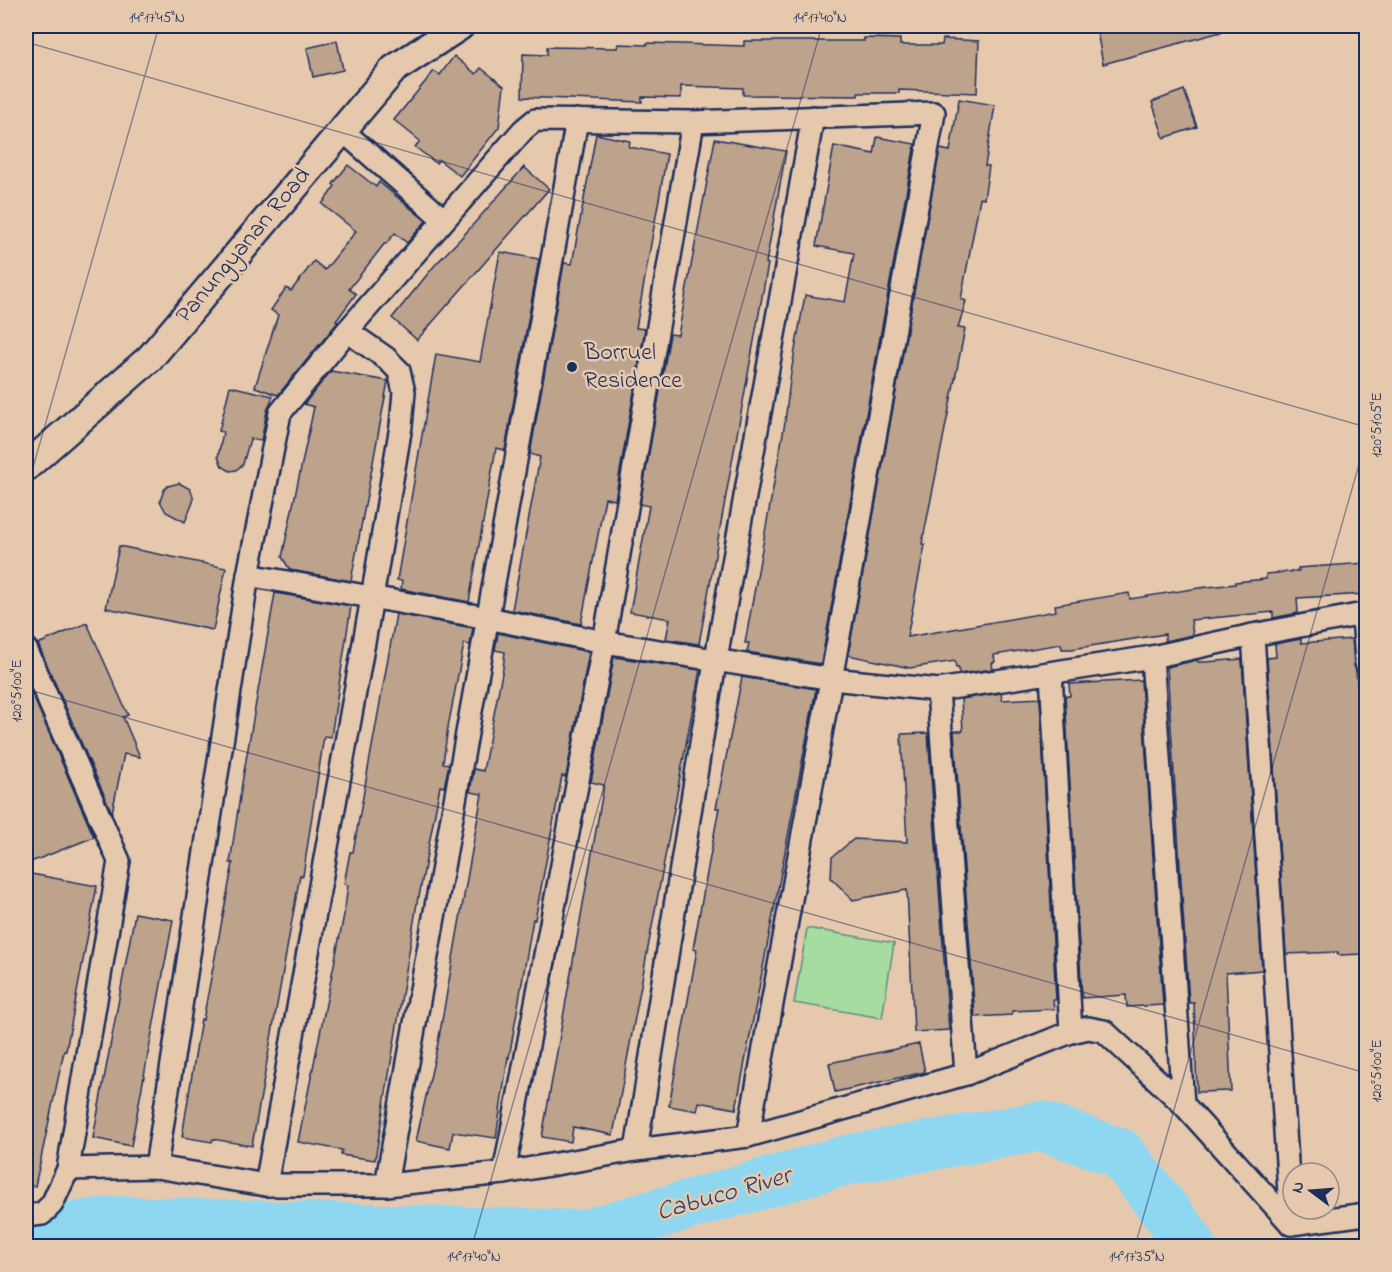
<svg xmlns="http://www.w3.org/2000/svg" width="1392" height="1272" font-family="'Indie Flower',sans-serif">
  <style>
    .green { fill: #a5dda1; stroke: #608680; stroke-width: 1.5 }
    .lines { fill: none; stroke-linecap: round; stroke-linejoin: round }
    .river { stroke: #8fd7f1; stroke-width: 50 }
    .building { fill: #bda28c; stroke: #1b2f5e; stroke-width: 1.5 }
    .minor-casing { stroke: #1b2f5e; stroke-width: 26 }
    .tertiary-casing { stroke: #1b2f5e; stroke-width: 32 }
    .minor { stroke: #e6c9ad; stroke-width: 21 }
    .tertiary { stroke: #e6c9ad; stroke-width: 27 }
    .ticks { fill: none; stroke: #1b2f5e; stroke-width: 1.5; stroke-opacity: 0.45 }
    .poi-dot { fill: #1b2f5e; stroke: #e6c9ad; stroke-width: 2 }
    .labels { text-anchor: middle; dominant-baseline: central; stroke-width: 5; stroke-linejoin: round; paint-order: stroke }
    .street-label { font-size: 24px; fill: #1b2f5e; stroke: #e6c9ad }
    .poi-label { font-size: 24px; fill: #1b2f5e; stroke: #e6c9ad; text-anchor: start }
    .water-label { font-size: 26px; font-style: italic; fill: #27406d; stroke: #e6c9ad }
    .neatline { fill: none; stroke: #1b2f5e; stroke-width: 2 }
    .ticks-label { font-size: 15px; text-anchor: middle; fill: #1b2f5e }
  </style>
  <rect width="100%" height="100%" fill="#e6c9ad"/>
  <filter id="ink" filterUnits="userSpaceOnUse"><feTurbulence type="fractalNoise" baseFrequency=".0167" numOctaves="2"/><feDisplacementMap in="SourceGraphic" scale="12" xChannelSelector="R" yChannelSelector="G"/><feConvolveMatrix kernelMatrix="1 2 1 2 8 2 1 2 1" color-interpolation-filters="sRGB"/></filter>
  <g filter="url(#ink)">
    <path class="green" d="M807,928L894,943L882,1018L794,1003Z"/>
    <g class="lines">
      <path class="river" d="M26,1232L117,1221L582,1235L847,1160L1042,1126L1120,1153L1189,1241L1190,1246"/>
    </g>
    <g class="building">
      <path d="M1096,26H1220L1221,32L1103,64Z"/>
      <path d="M864,38L900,39V45H942L943,39L979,41L977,93L899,90V93H858V96L743,95V88L681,86V98L642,97V102L522,97L523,54L547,55V47L617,48L618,44L647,45V43L744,46V41H864Z"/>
      <path d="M337,41L343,70L313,77L307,48Z"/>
      <path d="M454,56L476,74L481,68L504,86L499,127L460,176L439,160L436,163L415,147L420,141L394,120L434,71L440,75Z"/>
      <path d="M1184,90L1197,127L1164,138L1152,102Z"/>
      <path d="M959,99L995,105L985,166H989L984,199L980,198L961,299L966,301L958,328L965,329L922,544L925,545L907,637L1056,611L1055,605L1129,593L1130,599L1199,588L1235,584V582L1266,579V574L1299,571L1298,568L1366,563V594L1297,598L1298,613L1273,618V612L1191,620L1193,635L1165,641V634L1072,649H1062L1061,644L994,655L995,662L992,663L993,669L959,674V668H956L955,661L910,668L848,655L940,149L950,151Z"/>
      <path d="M596,134L630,141L629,147L667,154L636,328L645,329L615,500L605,498L581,624L512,610L540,457L530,454L564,263L572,264Z"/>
      <path d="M877,137L915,144L821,664L747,652L749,643H745L785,422L791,372L805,295L845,302L854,253L816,246L834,146L874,154Z"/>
      <path d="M715,139L786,151L766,263L768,264L699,644L666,639L670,619L630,612L649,506L640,504L670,334L678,335Z"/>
      <path d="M348,165L376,187L379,182L426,221L407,243L395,233L386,244L385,243L349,289L356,294L336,321L338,322L278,395L255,387L278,315L271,310L286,288L291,291L314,261L325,270L356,231L322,204L335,186L333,184Z"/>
      <path d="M524,167L549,189L417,340L392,318L435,265L463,236Z"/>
      <path d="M500,252L539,259L505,450L496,448L469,602L401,589L402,581L397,580L436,354L480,362Z"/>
      <path d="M331,371L388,381L351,581L290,570L282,557L314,407L304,404Z"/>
      <path d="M230,386L273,396L267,411L261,441L250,439L243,464L236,470L230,471L222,466L218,457L223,432L219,431Z"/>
      <path d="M179,483L190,489L193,496V502L185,522L166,512L160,501L164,490L168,486Z"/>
      <path d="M119,546L226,568L213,630L106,608Z"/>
      <path d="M275,593L351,606L331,737L324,736L303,876L300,875L252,1146L213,1139L212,1142L182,1137L201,1019L203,1020L233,863H230L242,783Z"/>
      <path d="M396,614L473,628L470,645L464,644L448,727L443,763L449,764L444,787L440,786L419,897H418L375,1160L341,1155L342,1150L298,1142L344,915L348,885L344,884L350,852H353Z"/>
      <path d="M87,623L128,715L123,717L140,757L124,754L112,813L38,644Z"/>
      <path d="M498,633L589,652L566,777L562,776L535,920L533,919L509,1058L508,1057L496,1138L453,1132L450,1148L416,1141L438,1043L482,794L470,792L474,769L483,771L503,668L505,652L495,650Z"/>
      <path d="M1301,639V643L1352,639L1358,689L1365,804L1366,954L1338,955V952L1286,954L1267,658L1276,657L1275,644Z"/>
      <path d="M614,657L700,670L613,1135L573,1127L571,1142L542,1137L604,785L591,782Z"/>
      <path d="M1242,659L1262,970L1226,973L1231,1091L1197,1092L1194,1003H1189L1167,667L1197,660L1198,662H1205Z"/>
      <path d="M742,677L816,689L736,1109L699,1102L697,1111L669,1106L697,950L693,949L719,808H716Z"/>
      <path d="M1141,680L1163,1005L1127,1007L1126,995L1082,998L1065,696H1070L1069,684Z"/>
      <path d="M30,689L94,837L26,864V690Z"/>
      <path d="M1001,693L1002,700L1040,698L1056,1000H1053L1054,1009L1012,1011V1015L975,1017L954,731H963L961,699Z"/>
      <path d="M928,733L949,1030L914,1032L907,890L853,900L831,878L832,857L854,839L907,842L901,734Z"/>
      <path d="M26,873L97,886L66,1051H64L35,1186L26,1185V1081L32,1049L26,1048Z"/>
      <path d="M135,913L173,920L131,1146L93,1138Z"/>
      <path d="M919,1044L925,1072L835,1092L829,1063Z"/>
    </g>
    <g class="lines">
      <defs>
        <g id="minor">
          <path d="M342,130L444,220"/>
          <path d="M248,575L488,618L604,642L832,679L938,690L1152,657L1253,635L1363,614L1366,663"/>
          <path d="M1253,635L1291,1224"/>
          <path d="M26,649L119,861L68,1169L52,1204L42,1214L26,1216"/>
          <path d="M1152,657L1183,1104"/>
          <path d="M1051,673L1071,1032"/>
          <path d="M938,690L966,1074"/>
          <path d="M636,1150L703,731L813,117"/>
          <path d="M156,1167L248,575L280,413L347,331L523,130L535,120L693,122L934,113L748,1136"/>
          <path d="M68,1169L156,1167L266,1185H386L504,1173L636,1150L748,1136L966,1074L1071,1032L1088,1028L1104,1031L1183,1104L1291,1224L1366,1214"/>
          <path d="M504,1173L604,642L693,122"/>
          <path d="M266,1185L372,598L401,426L404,392L399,371L386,358L347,331"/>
          <path d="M386,1185L577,120"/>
        </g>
        <path id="tertiary" d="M26,467L150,358L394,69L460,26"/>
      </defs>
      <use href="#minor" class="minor-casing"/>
      <use href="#tertiary" class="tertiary-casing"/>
      <use href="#minor" class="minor"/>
      <use href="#tertiary" class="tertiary"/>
    </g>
  </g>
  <path class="ticks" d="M26,42L1366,427M26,492L159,26M26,689L1366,1073M472,1246L822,26M1135,1246L1366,440"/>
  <circle class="poi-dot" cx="572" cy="367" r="6"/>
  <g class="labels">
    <g class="street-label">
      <text transform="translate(244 246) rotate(-50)">Panungyanan Road</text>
    </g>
    <g class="poi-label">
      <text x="584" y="353">Borruel<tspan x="584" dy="28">Residence</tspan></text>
    </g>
    <g class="water-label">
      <text transform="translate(724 1195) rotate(-16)">Cabuco River</text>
    </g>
  </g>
  <rect width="1392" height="1272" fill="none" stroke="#e6c9ad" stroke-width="66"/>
  <g transform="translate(1311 1191) rotate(286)"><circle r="28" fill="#e6c9ad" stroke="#958b8d" stroke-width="1.5"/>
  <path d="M0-4.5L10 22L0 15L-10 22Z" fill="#1b2f5e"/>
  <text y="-9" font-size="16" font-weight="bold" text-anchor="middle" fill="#1b2f5e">N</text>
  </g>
  <rect x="33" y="33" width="1326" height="1206" class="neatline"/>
  <g class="ticks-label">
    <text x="157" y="22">14°17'45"N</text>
    <text x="820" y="22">14°17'40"N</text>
    <text transform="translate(1376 425) rotate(-90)" y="5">120°51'05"E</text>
    <text transform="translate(16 691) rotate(-90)" y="5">120°51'00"E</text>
    <text transform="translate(1376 1071) rotate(-90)" y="5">120°51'00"E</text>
    <text x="474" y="1261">14°17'40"N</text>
    <text x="1137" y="1261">14°17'35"N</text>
  </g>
</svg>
